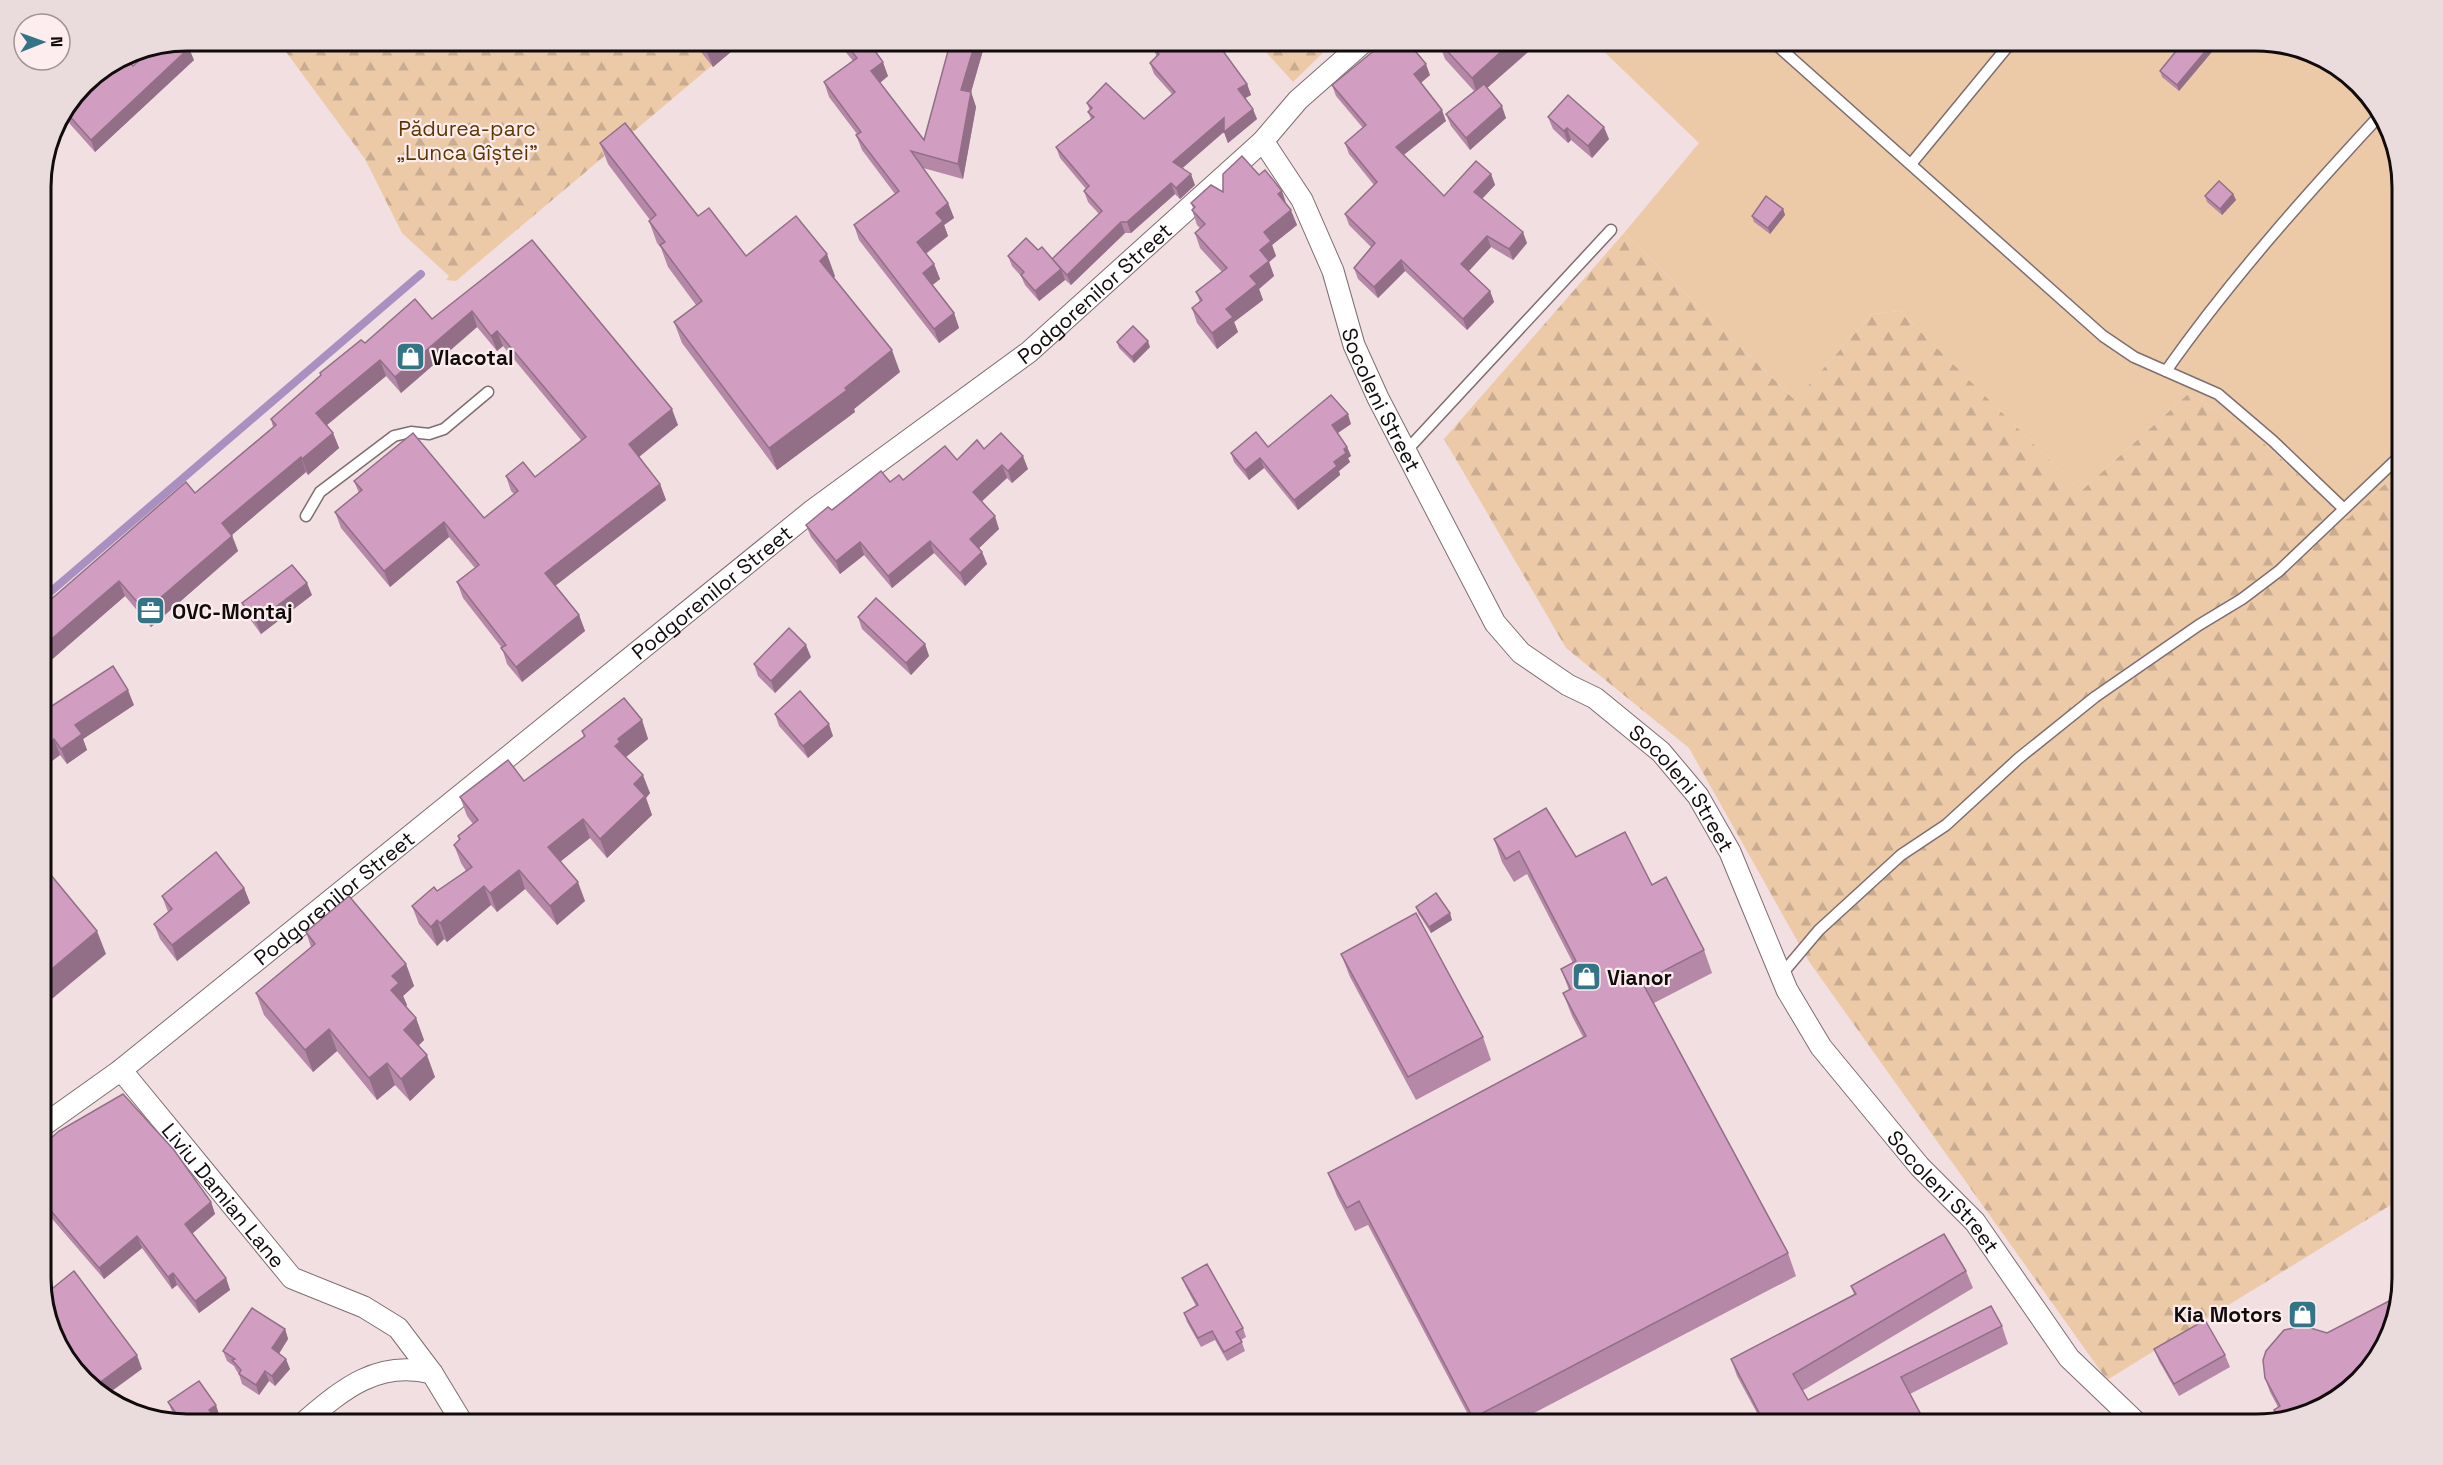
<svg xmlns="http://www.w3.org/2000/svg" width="2443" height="1465" font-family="'Space Grotesk',sans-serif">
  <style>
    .forest { fill: url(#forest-firs) }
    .garden { fill: #eccaa8 }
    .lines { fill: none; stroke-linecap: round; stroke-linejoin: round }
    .stream { stroke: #aa90c1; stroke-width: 8 }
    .service-casing { stroke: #7e6e70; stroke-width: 13 }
    .minor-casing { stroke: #7e6e70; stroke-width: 23 }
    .service { stroke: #fff; stroke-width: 10 }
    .minor { stroke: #fff; stroke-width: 21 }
    .wall { fill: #b488a6 }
    .shaded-wall { fill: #926f87 }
    .building { fill: #d19ec1; stroke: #926f87; stroke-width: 1.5 }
    .labels { text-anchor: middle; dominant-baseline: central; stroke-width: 4.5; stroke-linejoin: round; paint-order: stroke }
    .park-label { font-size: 21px; fill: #5e3700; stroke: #fdedef }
    .street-label { font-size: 21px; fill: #110b0c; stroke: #fdedef }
    .poi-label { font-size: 21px; font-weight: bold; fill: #110b0c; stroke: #fdedef; text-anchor: start }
    .rim { fill: none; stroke: #110b0c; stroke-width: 3 }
  </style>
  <defs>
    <pattern id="forest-firs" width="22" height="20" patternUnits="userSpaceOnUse" patternTransform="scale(1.5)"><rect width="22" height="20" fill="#eccaa8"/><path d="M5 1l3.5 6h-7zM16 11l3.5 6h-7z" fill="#c9ac8f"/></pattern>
  </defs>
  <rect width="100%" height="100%" fill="#f2dfe1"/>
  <g class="forest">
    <path d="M278,41H741L456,281L446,280L449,276L402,233L365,159Z"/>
    <path d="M1256,41H1335L1293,82Z"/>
    <path d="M1624,233L1795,400L1872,314L1900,311L2081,491L2189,393L2256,436L2347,519L2402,468V1198L2107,1380L1808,960L1689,748L1566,648L1444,439Z"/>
  </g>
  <path class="garden" d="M2256,40L2329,60L2383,114L2402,178V468L2348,519L2256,436L2189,393L2081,491L1900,311L1872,314L1795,400L1624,233L1699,143L1593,41Z"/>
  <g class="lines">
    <path class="stream" d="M41,600L421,274"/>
    <defs>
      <g id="service">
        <path d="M1771,40L2103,336L2134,357L2218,394L2273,441L2343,508"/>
        <path d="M1911,164L2013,40"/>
        <path d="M2166,371C2230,280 2306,195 2382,113"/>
        <path d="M1406,451L1611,230"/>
        <path d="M306,516L320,492L394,436L411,432L429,434L444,429L488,392"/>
        <path d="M1781,975L1819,930L1901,855L1946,825L2019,758L2095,697L2199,625L2242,599L2279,571L2402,454"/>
      </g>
      <g id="minor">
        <path id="s1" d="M1263,141L1302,200L1333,271L1354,345L1378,398L1495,623L1521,653L1568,685L1595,698L1661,752L1698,796L1730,852L1787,990L1821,1047L1920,1167L1975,1222L2069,1358L2138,1424"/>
        <path id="s2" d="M121,1070L292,1278L364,1307L398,1328L432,1373L463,1424"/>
        <path id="s3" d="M41,1127L121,1070L813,510L1029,352L1263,141L1298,100L1366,40"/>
        <path d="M302,1424C341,1391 376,1359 432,1373"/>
      </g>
    </defs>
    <use href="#service" class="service-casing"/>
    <use href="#minor" class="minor-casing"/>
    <use href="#service" class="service"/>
    <use href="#minor" class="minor"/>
  </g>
  <g class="wall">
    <path d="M694,40H745L713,67L697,47Z"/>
    <path d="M836,40H868L867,41L888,76L880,83L924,140L951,40H986L971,92L976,107L963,179L923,168L948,203L954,218L944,225L948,236L926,254L934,264L940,279L932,285L954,313L959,328L939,343L859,240L854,225L895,194L862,150L856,135L857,134L829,97L824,82L853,61Z"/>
    <path d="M1438,41L1537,44L1487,88L1506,118L1470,150L1451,126L1446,114L1474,91L1445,59Z"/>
    <path d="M2216,47L2179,91L2162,77L2160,71Z"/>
    <path d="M1153,48L1247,84L1251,95L1245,98L1257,119L1228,143L1224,132L1182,168L1195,185L1180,199L1175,194L1131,233H1125L1071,285L1064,279L1065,280L1039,301L1025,285L1021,276L1012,266L1008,256L1038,250L1052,259L1099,214L1088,202L1084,191L1086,189L1060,158L1056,147L1091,119L1088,112L1090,111L1087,103L1144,119L1172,94L1154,74L1150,63L1157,57Z"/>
    <path d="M194,60L95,152L70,124L66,112L133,66Z"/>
    <path d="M1430,75L1421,83L1446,121L1403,155L1444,196L1491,174L1495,185L1482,199L1527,243L1513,260L1491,247L1469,271L1490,291L1494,302L1467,330L1405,271L1378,298L1358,279L1354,268L1371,247L1349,225L1345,214L1374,185L1349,154L1345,143L1363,128L1336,96L1332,85Z"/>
    <path d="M1548,117L1609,139L1592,158L1571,140L1568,143L1553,129Z"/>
    <path d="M600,143L698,216L746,256L835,276L834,278L900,372L854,409L855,412L777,470L682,343L674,322L696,305L668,267L661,248L657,243L649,221L650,220L608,164Z"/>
    <path d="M1223,192L1287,204L1297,225L1272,245L1276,256L1269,262L1274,276L1259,289L1263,300L1234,322L1238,332L1217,349L1197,323L1192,308L1200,302L1196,292L1222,272L1200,248L1195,233L1200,228L1197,225L1192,210L1193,208L1191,203Z"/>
    <path d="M2233,194L2236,200L2222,215L2207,202L2205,196Z"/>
    <path d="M1783,209L1785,215L1770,234L1754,222L1752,216Z"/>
    <path d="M532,240L678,425L639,457L660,484L666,500L555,586L579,615L585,631L522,682L507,664L502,648L463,598L457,582L475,568L449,537L390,587L341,528L335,512L359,493L354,481L484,518L514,494L511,491L506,476L535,477L581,440L503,346L497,351L477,327L401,393L386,376L327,425L333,433L339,448L308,475L306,472L232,535L238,551L151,627L125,596L41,669L195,493L273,427L271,419L320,376V373L365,343L432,319Z"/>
    <path d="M1117,342L1150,347L1134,363L1119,348Z"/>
    <path d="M1351,424L1337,433L1347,447L1351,456L1348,458L1350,462L1339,471L1340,475L1298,510L1264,468L1249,480L1234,462L1231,453L1268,447Z"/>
    <path d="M984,449L1028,469L1012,483L1007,478L981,501L999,529L979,548L982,552L987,564L965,586L934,553L892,588L864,555L840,574L811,537L806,525L832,510L890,482L903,480Z"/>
    <path d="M312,595L261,634L247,615L242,603Z"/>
    <path d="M858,617L925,644L929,656L911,675L862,629Z"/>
    <path d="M811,657L775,693L758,676L754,664Z"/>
    <path d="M134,705L83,739L87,750L67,764L60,755L41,769V713Z"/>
    <path d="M775,714L833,736L808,758L779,726Z"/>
    <path d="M642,720L648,739L626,757L650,793L646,798L652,815L607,858L590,838L560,861L585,901L557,925L525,889L497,912L491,905L447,942L444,939L437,946L419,924L412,906L437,891L466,871L461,863L454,845L459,840L458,836L473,824L467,816L460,797L524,781L584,737L582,731Z"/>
    <path d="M1494,839L1576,857L1652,885L1704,950L1712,973L1654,1003L1788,1253L1796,1276L1513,1424H1473L1368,1225L1355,1231L1337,1196L1328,1173L1583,1037L1572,1016L1563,993L1569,990L1561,969L1573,963L1527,874L1514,882L1502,862Z"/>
    <path d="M244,888L250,903L177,961L160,939L154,924L168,912L162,896Z"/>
    <path d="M1416,907L1452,920L1431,933L1418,913Z"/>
    <path d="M306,932L406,964L414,986L403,996L407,1005L406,1006L416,1018L424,1040L419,1045L435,1077L410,1101L395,1085L377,1100L337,1051L313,1072L264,1015L256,993L311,947Z"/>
    <path d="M1341,954L1483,1037L1491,1060L1416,1100L1350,977Z"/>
    <path d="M41,1147L211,1202L215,1214L192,1234L226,1278L230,1290L199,1313L177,1285L172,1289L142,1248L104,1279L41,1206Z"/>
    <path d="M1966,1271L1973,1288L1802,1391L1808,1400L2002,1326L2008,1344L1910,1394L1926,1424H1763L1737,1376L1731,1359L1854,1294L1851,1286Z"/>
    <path d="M1182,1278L1243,1328L1246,1337L1241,1340L1245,1351L1227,1361L1215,1340L1201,1347L1187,1322L1184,1313L1196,1306L1186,1287Z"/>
    <path d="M285,1329L288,1339L279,1354L290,1369L275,1386L269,1381L259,1395L242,1384L239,1374L236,1370L234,1366L227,1361L223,1351Z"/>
    <path d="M2154,1349L2225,1355L2230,1367L2179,1396L2159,1361Z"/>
    <path d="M2265,1378L2329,1405L2277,1419L2274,1410L2278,1407L2270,1392Z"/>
    <path d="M168,1402L220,1417L215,1421L187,1425L178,1422L173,1414Z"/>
  </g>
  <g class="shaded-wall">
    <path d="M722,40H745L713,67L707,52Z"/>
    <path d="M976,40H986L971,92L976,107L963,179L958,164L961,90Z"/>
    <path d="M1514,40H1536L1537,44L1478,96L1472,78Z"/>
    <path d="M2214,41L2216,47L2179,91L2177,85Z"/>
    <path d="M189,48L194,60L95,152L91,140Z"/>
    <path d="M883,62L888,76L876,86L871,71Z"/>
    <path d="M1426,64L1430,75L1418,85L1414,74Z"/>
    <path d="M1247,84L1251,95L1242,100L1238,89Z"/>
    <path d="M1502,106L1506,118L1470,150L1466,138Z"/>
    <path d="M1253,109L1257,119L1228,143L1224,132Z"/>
    <path d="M1442,110L1446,121L1400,158L1396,147Z"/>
    <path d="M1224,118L1228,128L1177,173L1173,162Z"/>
    <path d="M1604,127L1609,139L1592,158L1588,146Z"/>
    <path d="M1567,128L1571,140L1568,143L1564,131Z"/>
    <path d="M1191,174L1195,185L1180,199L1176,188Z"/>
    <path d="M1491,174L1495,185L1478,203L1474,192Z"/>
    <path d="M1171,183L1175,194L1131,233L1127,222Z"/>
    <path d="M1282,191L1287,206L1278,194Z"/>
    <path d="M2233,194L2236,200L2222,215L2220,209Z"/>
    <path d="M948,203L954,218L944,225L948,236L922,256L917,242L936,213Z"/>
    <path d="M1783,209L1785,215L1770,234L1768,228Z"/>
    <path d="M1291,210L1297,225L1272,245L1276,256L1269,262L1274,276L1259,289L1263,300L1234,322L1238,332L1217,349L1212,333L1226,309L1250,276L1260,250L1264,232Z"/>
    <path d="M1121,222L1125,233L1071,285L1067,275Z"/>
    <path d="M1523,232L1527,243L1513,260L1509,249Z"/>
    <path d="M1487,236L1491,247L1465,275L1461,264Z"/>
    <path d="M827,254L835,276L828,282L820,261Z"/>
    <path d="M1401,260L1405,271L1378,298L1374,287Z"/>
    <path d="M934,264L940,279L929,288L923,273Z"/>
    <path d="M1061,269L1065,280L1039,301L1035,291Z"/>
    <path d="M1490,291L1494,302L1467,330L1463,319Z"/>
    <path d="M472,311L477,327L401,393L395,377Z"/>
    <path d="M954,313L959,328L939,343L934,329Z"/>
    <path d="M497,331L503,346L497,351L491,336Z"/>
    <path d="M1148,341L1150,347L1134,363L1132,357Z"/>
    <path d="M892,350L900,372L854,409L855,412L777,470L769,448Z"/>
    <path d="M380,360L386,376L322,429L316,413Z"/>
    <path d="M672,409L678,425L635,460L629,444Z"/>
    <path d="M1348,414L1351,424L1335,435L1332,425Z"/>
    <path d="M333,433L339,448L308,475L302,459Z"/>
    <path d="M1347,447L1351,456L1348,458L1350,462L1339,471L1340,475L1298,510L1294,500L1334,462L1344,449Z"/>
    <path d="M1023,456L1028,469L1012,483L1008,471Z"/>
    <path d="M301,457L306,472L227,539L222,523Z"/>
    <path d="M1260,458L1264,468L1249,480L1245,470Z"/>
    <path d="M1002,465L1007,478L978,505L973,492Z"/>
    <path d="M660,484L666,500L551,589L545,573Z"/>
    <path d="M995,516L999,529L975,552L970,539Z"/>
    <path d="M444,522L449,537L390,587L384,571Z"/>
    <path d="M232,536L238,551L151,627L145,611Z"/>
    <path d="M930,541L934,553L892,588L888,576Z"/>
    <path d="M860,542L864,555L840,574L836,561Z"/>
    <path d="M982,552L987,564L965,586L960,573Z"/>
    <path d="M119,581L125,596L41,669V648Z"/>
    <path d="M307,583L312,595L261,634L256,622Z"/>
    <path d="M579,615L585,631L522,682L516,667Z"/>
    <path d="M925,644L929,656L911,675L906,663Z"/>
    <path d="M806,645L811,657L775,693L771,681Z"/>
    <path d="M128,690L134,705L83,739L87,750L67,764L61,749L75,725Z"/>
    <path d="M642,720L648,739L626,757L615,746L618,739Z"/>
    <path d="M829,724L833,736L808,758L803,746Z"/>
    <path d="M54,739L60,755L41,769V749Z"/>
    <path d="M643,775L650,793L646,798L652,815L607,858L600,839L634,784Z"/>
    <path d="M583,819L590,838L555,866L548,847Z"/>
    <path d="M519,870L525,889L497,912L490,893Z"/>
    <path d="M578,882L585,901L557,925L550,906Z"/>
    <path d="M484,886L491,905L447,942L440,923Z"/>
    <path d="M244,888L250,903L177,961L172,945Z"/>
    <path d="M1450,913L1452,920L1431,933L1429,927Z"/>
    <path d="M437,920L444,939L437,946L431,927Z"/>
    <path d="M97,931L106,954L41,1008V978Z"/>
    <path d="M406,964L414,986L403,996L407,1005L399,1012L391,990L392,976Z"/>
    <path d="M416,1018L424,1040L412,1052L404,1030Z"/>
    <path d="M329,1029L337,1051L313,1072L305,1050Z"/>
    <path d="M427,1055L435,1077L410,1101L401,1079Z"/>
    <path d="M387,1063L395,1085L377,1100L369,1078Z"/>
    <path d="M211,1202L215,1214L189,1236L185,1224Z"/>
    <path d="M137,1236L142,1248L104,1279L99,1268Z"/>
    <path d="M173,1273L177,1285L172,1289L168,1277Z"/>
    <path d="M226,1278L230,1290L199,1313L195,1301Z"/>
    <path d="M285,1329L288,1339L276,1358L272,1348Z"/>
    <path d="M137,1355L142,1369L105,1396L95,1386Z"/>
    <path d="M286,1359L290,1369L275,1386L272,1376Z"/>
    <path d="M265,1371L269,1381L259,1395L256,1385Z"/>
    <path d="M216,1405L220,1417L215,1421L216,1425H199L209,1410Z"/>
  </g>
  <g class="building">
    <path d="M698,40H722L707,52Z"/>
    <path d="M843,40H867L883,62L871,71L924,140L951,40H976L961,90L971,92L958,164L911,151L948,203L936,213L943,221L917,242L934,264L923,273L954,313L934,329L854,225L899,191L856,135L861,132L824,82L857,58Z"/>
    <path d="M1160,40H1215L1247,84L1238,89L1253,109L1224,132V118L1173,162L1191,174L1176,188L1171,183L1127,222H1121L1067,275L1052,259L1102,211L1084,191L1089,186L1056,147L1094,117L1088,112L1092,108L1087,103L1106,83L1144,119L1175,92L1150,63L1159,54L1153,48Z"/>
    <path d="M1387,40H1406L1426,64L1414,74L1442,110L1396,147L1444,196L1476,161L1491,174L1474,192L1523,232L1509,249L1487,236L1461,264L1490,291L1463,319L1401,260L1374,287L1354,268L1375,243L1345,214L1377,182L1345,143L1366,125L1332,85Z"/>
    <path d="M1514,40L1472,78L1438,41L1439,40Z"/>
    <path d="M2185,40L2214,41L2177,85L2160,71Z"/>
    <path d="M183,41L189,48L91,140L66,112L126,58L133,66L154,47Z"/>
    <path d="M1484,84L1502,106L1466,138L1446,114Z"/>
    <path d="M1568,95L1604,127L1588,146L1567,128L1564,131L1548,117Z"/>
    <path d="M625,123L698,216L709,208L746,256L796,216L827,254L820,261L892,350L845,388L847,390L769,448L674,322L702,301L660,245L665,242L649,221L656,215L600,143Z"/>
    <path d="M1242,156L1259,175L1265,170L1282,191L1278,194L1291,210L1264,232L1271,241L1260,250L1269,261L1250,276L1257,284L1226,309L1233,317L1212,333L1192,308L1202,300L1196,292L1227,268L1195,233L1205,224L1192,210L1195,207L1191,203L1211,185L1223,192V174Z"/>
    <path d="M2219,181L2233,194L2220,209L2205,196Z"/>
    <path d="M1766,196L1783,209L1768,228L1752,216Z"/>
    <path d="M1026,238L1038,250L1042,247L1061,269L1035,291L1021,275L1024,272L1008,256Z"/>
    <path d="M532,240L672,409L629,444L660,484L545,573L579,615L516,667L501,648L506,645L457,582L479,565L444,522L384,571L335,512L362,490L354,481L413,433L484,518L518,491L506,476L523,462L535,477L586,437L497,331L491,336L472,311L395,377L380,360L316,413L333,433L302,459L301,457L222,523L232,536L145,611L119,581L41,648V608L186,482L195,493L276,425L271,419L321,375L320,373L361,340L365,343L415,299L432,319Z"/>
    <path d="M1133,326L1148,341L1132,357L1117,342Z"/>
    <path d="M1331,395L1348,414L1332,425L1347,447L1344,449L1346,453L1334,462L1337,466L1294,500L1260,458L1245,470L1231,453L1256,432L1268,447Z"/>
    <path d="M1001,433L1023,456L1008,471L1002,465L973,492L995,516L970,539L982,552L960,573L930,541L888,576L860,542L836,561L806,525L828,507L832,510L881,471L890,482L899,475L903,480L945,446L957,460L977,440L984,449Z"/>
    <path d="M292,565L307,583L256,622L242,603Z"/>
    <path d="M876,598L925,644L906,663L858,617Z"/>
    <path d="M789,628L806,645L771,681L754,664Z"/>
    <path d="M113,666L128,690L75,725L82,734L61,749L54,739L41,749V713Z"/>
    <path d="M800,691L829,724L803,746L775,714Z"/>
    <path d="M624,698L642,720L618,739L620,742L615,746L643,775L634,784L645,796L600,839L583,819L548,847L578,882L550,906L519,870L490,893L484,886L440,923L437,920L431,927L412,906L434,887L437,891L472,867L454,845L460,839L458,836L478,820L460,797L508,760L524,781L585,736L582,731Z"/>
    <path d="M1546,808L1576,857L1625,832L1652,885L1666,877L1704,950L1642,982L1788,1253L1473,1418L1359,1201L1347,1208L1328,1173L1586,1036L1563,993L1571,989L1561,969L1576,961L1519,851L1506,859L1494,839Z"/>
    <path d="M216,852L244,888L172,945L154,924L172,909L162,896Z"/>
    <path d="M41,863L97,931L41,978Z"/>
    <path d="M1436,893L1450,913L1429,927L1416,907Z"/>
    <path d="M349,896L406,964L392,976L399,983L391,990L416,1018L404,1030L427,1055L401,1079L387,1063L369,1078L329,1029L305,1050L256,993L315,944L306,932Z"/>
    <path d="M1416,913L1483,1037L1408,1077L1341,954Z"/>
    <path d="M123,1094L174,1150L211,1202L185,1224L226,1278L195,1301L173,1273L168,1277L137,1236L99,1268L41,1199V1147L59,1131Z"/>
    <path d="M1944,1234L1966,1271L1793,1374L1808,1400L1991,1306L2002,1326L1901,1377L1926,1424H1765L1731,1359L1856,1294L1851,1286Z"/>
    <path d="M1207,1264L1243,1328L1236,1332L1242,1342L1224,1352L1212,1331L1198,1338L1184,1313L1198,1305L1182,1278Z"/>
    <path d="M74,1271L137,1355L95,1386L67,1358L59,1348L41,1287V1273L53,1288Z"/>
    <path d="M2397,1297L2383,1351L2329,1405L2279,1418L2274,1410L2280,1406L2265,1378L2263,1360L2266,1351L2284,1330L2304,1326L2327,1333Z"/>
    <path d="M252,1308L285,1329L272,1348L286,1359L272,1376L265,1371L256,1385L239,1374L241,1370L232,1360L235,1359L223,1351Z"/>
    <path d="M2205,1320L2225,1355L2174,1384L2154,1349Z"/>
    <path d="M199,1381L216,1405L209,1410L213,1415L199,1425H187L183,1423L168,1402Z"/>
  </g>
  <defs>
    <symbol id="shop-square" viewBox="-11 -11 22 22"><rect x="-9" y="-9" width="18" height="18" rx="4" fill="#337487" stroke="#fdedef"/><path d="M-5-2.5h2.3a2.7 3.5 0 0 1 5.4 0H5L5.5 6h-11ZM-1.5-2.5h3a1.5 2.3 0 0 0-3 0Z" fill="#fff"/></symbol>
    <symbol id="office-square" viewBox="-11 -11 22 22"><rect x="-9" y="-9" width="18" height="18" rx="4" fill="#337487" stroke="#fdedef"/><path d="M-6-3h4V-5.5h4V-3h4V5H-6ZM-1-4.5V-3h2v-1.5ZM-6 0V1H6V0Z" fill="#fff"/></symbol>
  </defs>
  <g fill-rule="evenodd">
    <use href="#shop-square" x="394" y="340" width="33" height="33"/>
    <use href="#office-square" x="134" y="594" width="33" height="33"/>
    <use href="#shop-square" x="1570" y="960" width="33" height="33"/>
    <use href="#shop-square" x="2286" y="1298" width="33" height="33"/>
  </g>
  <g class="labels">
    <g class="park-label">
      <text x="467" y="128">Pădurea-parc<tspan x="467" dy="24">„Lunca Gîștei”</tspan></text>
    </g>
    <g class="street-label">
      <text stroke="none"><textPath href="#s3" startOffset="1344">Podgorenilor Street</textPath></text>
      <text stroke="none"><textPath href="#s1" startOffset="286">Socoleni Street</textPath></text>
      <text stroke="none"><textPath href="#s3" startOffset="858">Podgorenilor Street</textPath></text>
      <text stroke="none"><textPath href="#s1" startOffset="790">Socoleni Street</textPath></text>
      <text stroke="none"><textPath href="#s3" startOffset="372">Podgorenilor Street</textPath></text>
      <text stroke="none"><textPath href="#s1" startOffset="1276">Socoleni Street</textPath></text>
      <text stroke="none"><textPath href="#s2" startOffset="162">Liviu Damian Lane</textPath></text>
    </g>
    <g class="poi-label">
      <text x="431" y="357">Vlacotal</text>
      <text x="172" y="611">OVC-Montaj</text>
      <text x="1607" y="977">Vianor</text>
      <text x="2282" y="1314" text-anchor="end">Kia Motors</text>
    </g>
  </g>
  <path d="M0 0H2443V1465H0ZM187 51H2256A136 136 0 0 1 2392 187V1278A136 136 0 0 1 2256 1414H187A136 136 0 0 1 51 1278V187A136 136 0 0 1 187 51Z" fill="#eadbdd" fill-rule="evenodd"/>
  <path class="rim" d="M187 51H2256A136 136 0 0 1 2392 187V1278A136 136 0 0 1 2256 1414H187A136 136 0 0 1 51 1278V187A136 136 0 0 1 187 51Z"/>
  <g transform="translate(42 42) rotate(89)"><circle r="28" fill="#fdedef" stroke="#9f9394" stroke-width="1.5"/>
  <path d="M0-4.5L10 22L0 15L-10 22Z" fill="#337487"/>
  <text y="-9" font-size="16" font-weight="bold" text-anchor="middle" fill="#110b0c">N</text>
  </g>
</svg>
